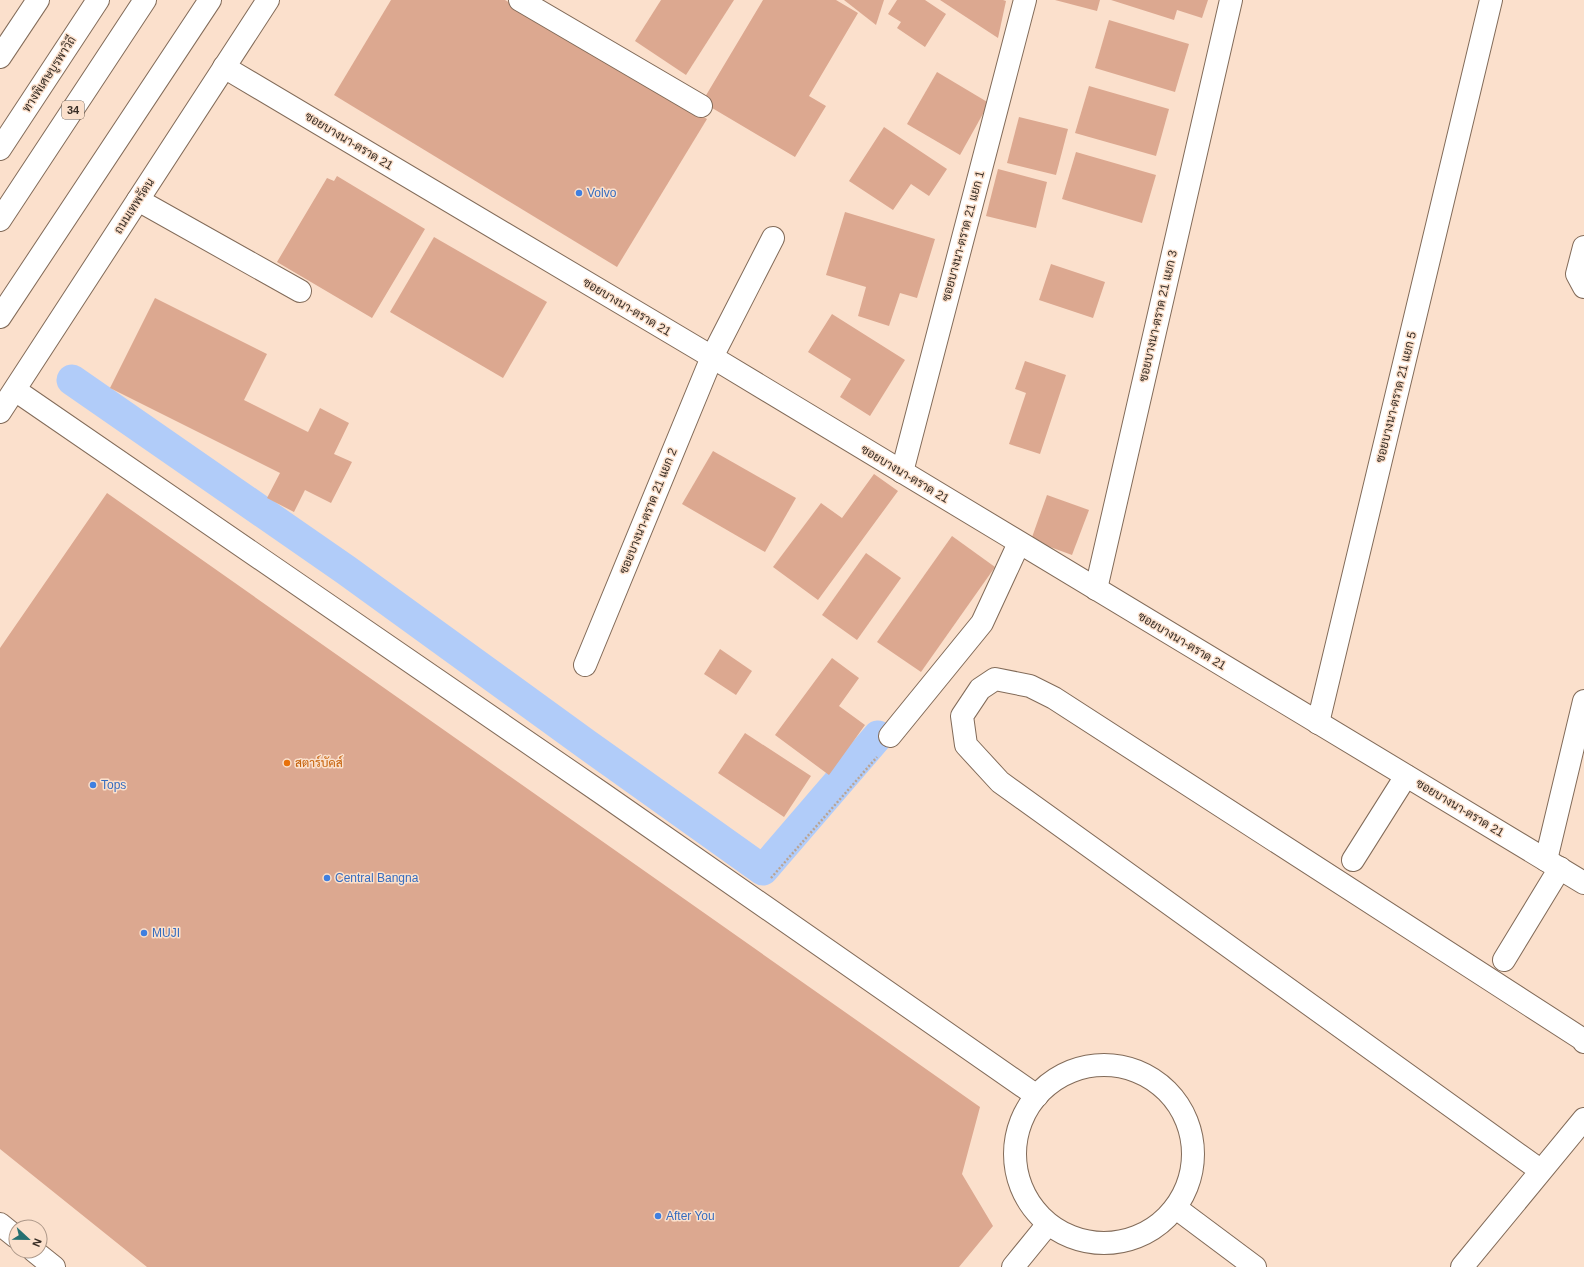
<svg xmlns="http://www.w3.org/2000/svg" width="1584" height="1267" font-family="Arial,Sarabun,sans-serif">
  <style>
    .lines { fill: none; stroke-linecap: round; stroke-linejoin: round }
    .canal { stroke: #b1ccf9; stroke-width: 31 }
    .building { fill: #dca890 }
    .minor-casing { stroke: #826b59; stroke-width: 24 }
    .major-casing { stroke: #826b59; stroke-width: 24 }
    .highway-casing { stroke: #826b59; stroke-width: 24 }
    .path { stroke: #b9a494; stroke-width: 2.5; stroke-dasharray: 2 2; stroke-linecap: butt }
    .minor { stroke: #fff; stroke-width: 22 }
    .major { stroke: #fff; stroke-width: 22 }
    .highway { stroke: #fff; stroke-width: 22 }
    .shop-dot { fill: #3f7fe0; stroke: #fbe0cc; stroke-width: 1.5 }
    .food-dot { fill: #e8710a; stroke: #fbe0cc; stroke-width: 1.5 }
    .labels { text-anchor: middle; dominant-baseline: central; stroke-width: 3; stroke-linejoin: round; paint-order: stroke }
    .shield { fill: #fbe0cc; stroke: #726357; stroke-width: 1 }
    .shield-label { font-size: 11px; font-weight: bold; fill: #372d25 }
    .street-label { font-size: 12px; fill: #372d25; stroke: #fbe0cc }
    .shop-label { font-size: 12px; fill: #366cbe; stroke: #fbe0cc; text-anchor: start }
    .food-label { font-size: 12px; fill: #c56008; stroke: #fbe0cc; text-anchor: start }
  </style>
  <rect width="100%" height="100%" fill="#fbe0cc"/>
  <g class="lines">
    <path class="canal" d="M72,380L346,570L586,744L763,870L878,736"/>
  </g>
  <g class="building">
    <path d="M391,0H505L707,119L617,267L334,95Z"/>
    <path d="M661,0H734L686,75L635,41Z"/>
    <path d="M763,0H836L858,13L809,96L826,106L795,157L702,102Z"/>
    <path d="M844,0H884L876,25Z"/>
    <path d="M897,0H925L946,14L925,47L897,28L901,22L888,14Z"/>
    <path d="M940,0H1003L1006,1L998,38Z"/>
    <path d="M1055,0H1100L1097,11Z"/>
    <path d="M1111,0H1208L1202,18L1177,10L1174,20Z"/>
    <path d="M1109,20L1189,44L1175,92L1095,68Z"/>
    <path d="M937,72L989,103L960,155L907,124Z"/>
    <path d="M1089,86L1169,109L1156,156L1075,133Z"/>
    <path d="M1019,117L1068,129L1056,175L1007,163Z"/>
    <path d="M884,127L947,169L929,196L911,184L893,210L849,181Z"/>
    <path d="M1076,152L1156,175L1142,223L1062,199Z"/>
    <path d="M998,169L1047,182L1036,228L986,216Z"/>
    <path d="M337,176L425,229L372,318L277,262L327,178L334,181Z"/>
    <path d="M845,212L935,239L917,298L900,293L889,326L858,316L866,287L826,275Z"/>
    <path d="M434,237L547,302L503,378L390,312Z"/>
    <path d="M1051,264L1105,282L1093,318L1039,300Z"/>
    <path d="M155,298L267,354L244,400L308,432L320,408L349,423L334,454L352,462L331,503L305,490L294,512L267,498L280,473L110,388Z"/>
    <path d="M832,314L905,360L870,416L840,397L851,379L808,352Z"/>
    <path d="M1025,361L1066,375L1040,454L1009,444L1026,393L1015,389Z"/>
    <path d="M713,451L796,498L765,552L682,504Z"/>
    <path d="M874,474L898,491L818,600L773,567L821,503L842,518Z"/>
    <path d="M107,493L980,1107L962,1174L993,1226L959,1267H147L0,1149V648Z"/>
    <path d="M1047,495L1089,510L1072,555L1031,540Z"/>
    <path d="M952,536L995,567L921,672L877,642Z"/>
    <path d="M866,553L901,578L857,640L822,615Z"/>
    <path d="M720,649L752,671L736,695L704,674Z"/>
    <path d="M832,658L859,678L839,706L865,725L829,775L775,735Z"/>
    <path d="M745,733L811,776L784,817L718,773Z"/>
  </g>
  <g class="lines">
    <defs>
      <g id="minor">
        <path d="M520,0L701,106"/>
        <path d="M224,67L712,357L1584,883"/>
        <path d="M138,200L300,291"/>
        <path d="M1584,247L1577,274L1584,287"/>
        <path d="M15,390L603,794L1037,1096"/>
        <path d="M902,472L1025,0"/>
        <path d="M1096,589L1231,0"/>
        <path d="M585,665L712,357L773,238"/>
        <path d="M1318,723L1491,0"/>
        <path d="M890,736L982,623L1019,543"/>
        <path d="M1353,860L1406,776"/>
        <path d="M1546,860L1584,701"/>
        <path d="M1504,960L1560,868"/>
        <circle cx="1104" cy="1154" r="89"/>
        <path d="M1540,1170L1000,782L966,745L962,716L980,689L995,679L1030,686L1054,698L1582,1039L1584,1042"/>
        <path d="M1176,1208L1255,1267"/>
        <path d="M0,1224L16,1237"/>
        <path d="M34,1251L54,1267"/>
        <path d="M1013,1267L1048,1224"/>
        <path d="M1462,1267L1584,1119"/>
      </g>
      <path id="major" d="M0,412L268,0"/>
      <g id="highway">
        <path d="M0,57L38,0"/>
        <path d="M0,149L98,0"/>
        <path d="M0,220L145,0"/>
        <path d="M0,317L210,0"/>
      </g>
    </defs>
    <use href="#minor" class="minor-casing"/>
    <use href="#major" class="major-casing"/>
    <use href="#highway" class="highway-casing"/>
    <path class="path" d="M771,878L877,757"/>
    <use href="#minor" class="minor"/>
    <use href="#major" class="major"/>
    <use href="#highway" class="highway"/>
  </g>
  <g class="shop-dot">
    <circle cx="579" cy="193" r="4"/>
    <circle cx="93" cy="785" r="4"/>
    <circle cx="327" cy="878" r="4"/>
    <circle cx="144" cy="933" r="4"/>
    <circle cx="658" cy="1216" r="4"/>
  </g>
  <circle class="food-dot" cx="287" cy="763" r="4"/>
  <g class="labels">
    <rect class="shield" x="62" y="101" width="22" height="18" rx="3"/>
    <g class="shield-label">
      <text x="73" y="110">34</text>
    </g>
    <g class="street-label">
      <text transform="translate(49 74) rotate(-57)">ทางพิเศษบูรพาวิถี</text>
      <text transform="translate(349 141) rotate(31)">ซอยบางนา-ตราด 21</text>
      <text transform="translate(134 206) rotate(-57)">ถนนเทพรัตน</text>
      <text transform="translate(963 236) rotate(-75)">ซอยบางนา-ตราด 21 แยก 1</text>
      <text transform="translate(627 307) rotate(31)">ซอยบางนา-ตราด 21</text>
      <text transform="translate(1158 316) rotate(-77)">ซอยบางนา-ตราด 21 แยก 3</text>
      <text transform="translate(1396 397) rotate(-76)">ซอยบางนา-ตราด 21 แยก 5</text>
      <text transform="translate(905 474) rotate(31)">ซอยบางนา-ตราด 21</text>
      <text transform="translate(648 511) rotate(-68)">ซอยบางนา-ตราด 21 แยก 2</text>
      <text transform="translate(1182 641) rotate(31)">ซอยบางนา-ตราด 21</text>
      <text transform="translate(1460 808) rotate(31)">ซอยบางนา-ตราด 21</text>
    </g>
    <g class="shop-label">
      <text x="587" y="193">Volvo</text>
      <text x="101" y="785">Tops</text>
      <text x="335" y="878">Central Bangna</text>
      <text x="152" y="933">MUJI</text>
      <text x="666" y="1216">After You</text>
    </g>
    <g class="food-label">
      <text x="295" y="763">สตาร์บัคส์</text>
    </g>
  </g>
  <g transform="translate(28 1239) rotate(112)"><circle r="19" fill="#fbe0cc" stroke="#ad9889"/>
  <path d="M0-3L7 15L0 10L-7 15Z" fill="#257071"/>
  <text y="-6" font-size="11" font-weight="bold" text-anchor="middle" fill="#372d25">N</text>
  </g>
</svg>
